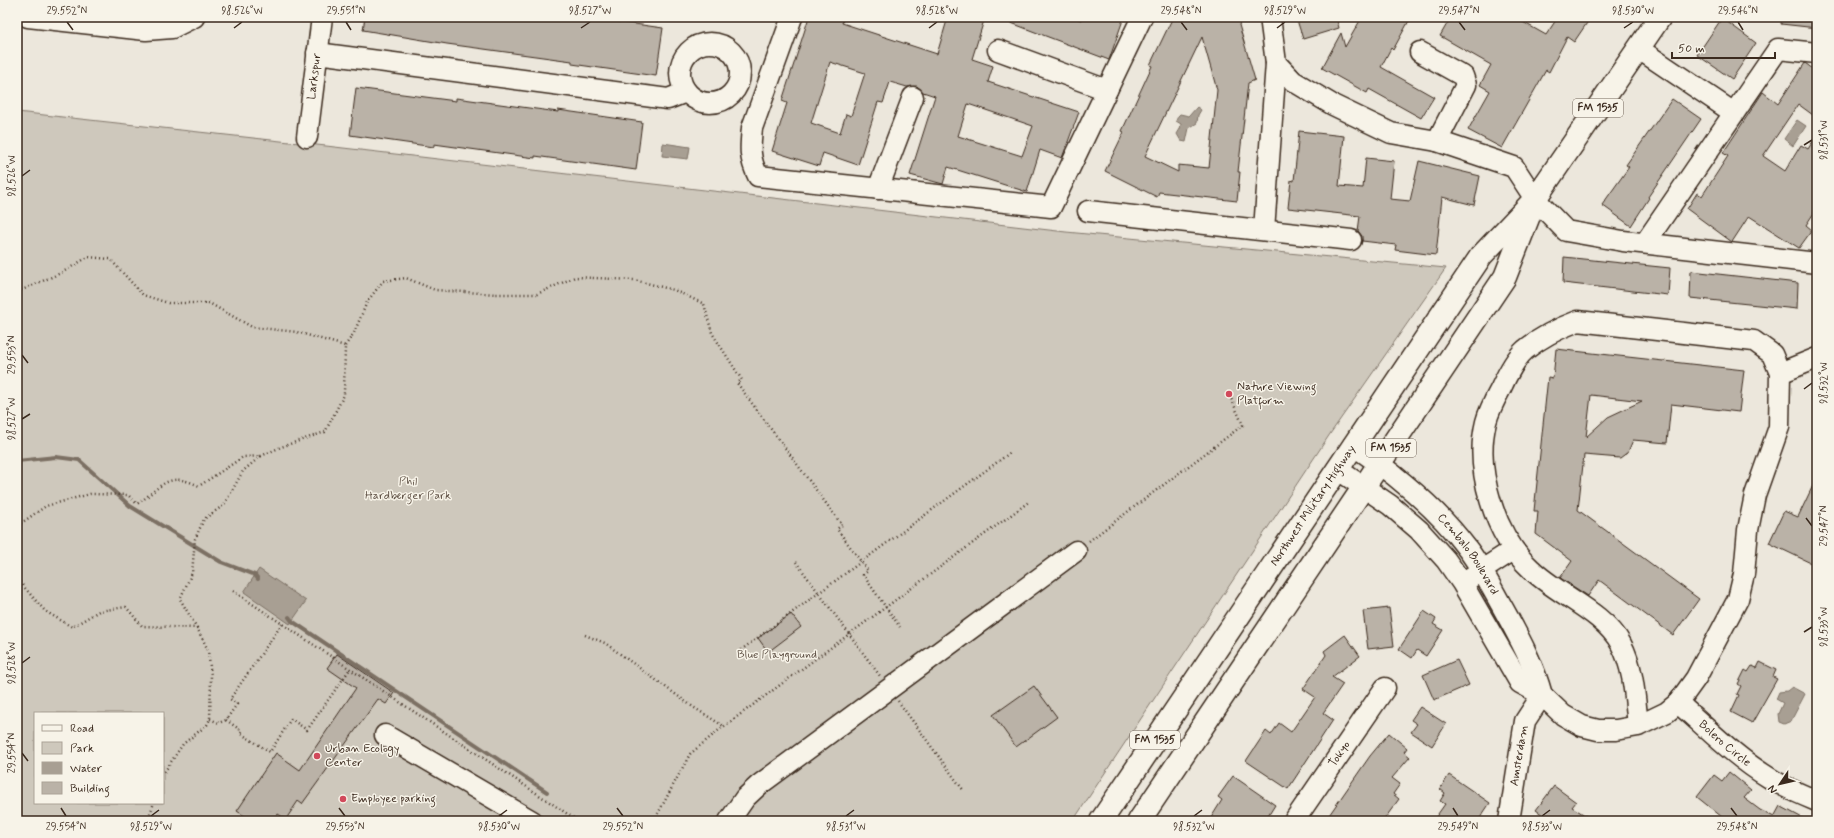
<svg xmlns="http://www.w3.org/2000/svg" width="1834" height="838" font-family="Mynerve,sans-serif">
  <style>
    .green { fill: #cec8bc; stroke: #84796d; fill-rule: evenodd }
    .water { fill: #a89f93; stroke: #7c7064 }
    .lines { fill: none; stroke-linecap: round; stroke-linejoin: round }
    .stream { stroke: #7c7064; stroke-width: 4 }
    .building { fill: #bab2a7; stroke: #3b2a1e; fill-rule: evenodd }
    .minor-casing { stroke: #3b2a1e; stroke-width: 23 }
    .major-casing { stroke: #3b2a1e; stroke-width: 25 }
    .path { stroke: #3b2a1e; stroke-width: 2.5; stroke-dasharray: 1 3; stroke-linecap: butt }
    .minor { stroke: #f7f3e8; stroke-width: 20 }
    .major { stroke: #f7f3e8; stroke-width: 22 }
    .ticks { fill: none; stroke: #3b2a1e; stroke-width: 1.5 }
    .poi-dot { fill: #d1495b; stroke: #f7f3e8; stroke-width: 1.5 }
    .labels { text-anchor: middle; dominant-baseline: central; stroke-width: 3; stroke-linejoin: round; paint-order: stroke }
    .shield { fill: #f7f3e8; stroke: #73665b; stroke-width: 1 }
    .shield-label { font-size: 11px; font-weight: bold; fill: #3b2a1e }
    .street-label { font-size: 12px; fill: #3b2a1e; stroke: #f7f3e8 }
    .poi-label { font-size: 12px; fill: #3b2a1e; stroke: #f7f3e8; text-anchor: start }
    .park-label { font-size: 12px; fill: #605246; stroke: #f7f3e8 }
    .neatline { fill: none; stroke: #3b2a1e; stroke-width: 1.5 }
    .ticks-label { font-size: 10px; text-anchor: middle; fill: #3b2a1e }
  </style>
  <rect width="100%" height="100%" fill="#ece7dc"/>
  <filter id="ink" filterUnits="userSpaceOnUse"><feTurbulence type="fractalNoise" baseFrequency=".025" numOctaves="2"/><feDisplacementMap in="SourceGraphic" scale="8" xChannelSelector="R" yChannelSelector="G"/><feConvolveMatrix kernelMatrix="1 2 1 2 8 2 1 2 1" color-interpolation-filters="sRGB"/></filter>
  <g filter="url(#ink)">
    <path class="green" d="M17,112L326,146L1066,232L1446,268L1330,434L1073,821H17ZM35,713H163V803H35Z"/>
    <g class="water">
      <path d="M1197,107L1201,110L1198,115L1197,123L1189,128L1186,142L1181,141L1177,134L1180,129L1181,124L1176,121L1178,116L1180,114L1189,116Z"/>
      <path d="M1797,120L1806,126L1793,146L1784,139Z"/>
      <path d="M663,143L690,147L688,159L662,156Z"/>
      <path d="M259,569L306,601L290,624L244,592Z"/>
      <path d="M1792,687L1805,694L1791,721L1784,724L1779,722L1778,714L1783,703L1776,699L1779,692L1787,691Z"/>
    </g>
    <g class="lines">
      <g class="stream">
        <path d="M17,461L56,457L79,460L130,506L221,562L255,575L258,579"/>
        <path d="M289,617L292,621L547,792"/>
      </g>
    </g>
    <g class="building">
      <path d="M365,17H585L663,28L656,76L572,64V61L447,44L363,30Z"/>
      <path d="M809,17H844L842,23L937,54L948,17H985L972,59L993,66L988,82L1079,112L1062,158L1040,150L1027,192L948,167L943,184L910,175L935,96L923,92L917,86L907,87L890,82L883,103L878,102L858,165L823,153L819,166L772,151L787,103L782,101ZM830,62L865,73L851,116L846,114L840,133L811,123ZM968,104L1033,126L1022,156L958,136Z"/>
      <path d="M998,17H1073L1081,20L1082,17H1124L1109,60L998,18Z"/>
      <path d="M1173,17H1242L1239,25L1255,80L1248,83L1238,172H1240L1237,201L1159,192L1157,197L1105,171L1124,132L1122,131L1152,66L1150,65ZM1202,37L1217,90L1209,168L1178,165V172L1145,156Z"/>
      <path d="M1296,17H1336L1339,28L1303,39Z"/>
      <path d="M1362,17H1411L1393,50L1391,48L1381,67L1434,97L1421,118L1369,89L1367,93L1322,68L1341,33L1345,47Z"/>
      <path d="M1451,17H1514L1546,35L1558,17H1591L1574,42L1567,37L1549,72L1546,70L1502,148L1468,130L1490,91L1480,85L1491,65L1440,36Z"/>
      <path d="M1782,17H1817V28L1781,24Z"/>
      <path d="M1722,18L1756,43L1732,79L1697,55Z"/>
      <path d="M1805,63L1817,72V118L1798,104L1763,156L1785,171L1801,145L1808,149L1817,135V208L1806,225L1812,230L1799,248L1749,216L1732,242L1687,209L1697,193L1702,196L1728,156L1723,153L1763,92L1778,104Z"/>
      <path d="M356,88L456,101V98L558,112V110L642,122L636,170L535,156V158L434,144V147L350,135Z"/>
      <path d="M1672,99L1701,119L1648,197L1649,198L1631,226L1602,205L1629,167L1626,165Z"/>
      <path d="M1299,131L1344,136L1339,186L1363,188L1366,158L1394,161L1390,199L1410,201L1419,161L1480,176L1474,205L1442,197L1436,255L1395,250L1396,245L1362,241V236L1358,231L1360,216L1288,208L1291,180L1294,181Z"/>
      <path d="M1564,257L1670,268L1668,295L1563,283Z"/>
      <path d="M1691,271L1798,283L1797,309L1690,298Z"/>
      <path d="M1556,349L1744,370L1739,412L1671,404L1667,443L1633,440L1628,452L1620,458L1584,455L1578,510L1699,599L1673,635L1599,580L1588,596L1560,578L1572,561L1536,534L1538,511H1534L1548,377L1553,378ZM1591,395L1642,401L1608,417L1586,437Z"/>
      <path d="M1817,477V566L1769,543L1784,511L1798,517Z"/>
      <path d="M1389,608L1394,646L1368,649L1363,611Z"/>
      <path d="M1424,611L1436,619L1433,624L1443,630L1426,656L1417,650L1412,658L1399,649Z"/>
      <path d="M791,614L801,627L768,652L758,638Z"/>
      <path d="M1345,635L1360,656L1332,677L1343,684L1323,713L1333,720L1288,789L1246,761L1266,731L1271,735L1279,723L1291,732L1315,697L1303,689L1326,655L1324,651Z"/>
      <path d="M337,654L394,693L386,704L378,699L302,804L298,801L286,819L278,814L273,821H252L237,811L276,753L300,770L356,688L327,668Z"/>
      <path d="M1457,660L1469,685L1434,700L1423,675Z"/>
      <path d="M1760,662L1776,670L1773,677L1777,679L1752,723L1731,712L1739,695L1737,694L1741,686L1738,684L1745,670L1748,672L1752,666L1757,668Z"/>
      <path d="M1034,686L1057,717L1016,747L993,715Z"/>
      <path d="M1420,707L1446,724L1432,746L1411,732L1417,724L1411,720Z"/>
      <path d="M1389,733L1407,748L1404,752L1410,757L1392,778L1400,784L1393,794L1399,799L1383,821H1325L1370,756Z"/>
      <path d="M1729,772L1751,790L1744,798L1760,810L1774,817L1780,806L1808,821H1727L1697,797L1714,775L1722,781Z"/>
      <path d="M1449,775L1490,803L1478,821H1433L1445,804L1440,801L1445,793L1440,789Z"/>
      <path d="M1233,776L1275,805L1265,821H1209L1222,800L1218,797Z"/>
      <path d="M1554,786L1576,802L1572,807L1594,821H1551L1536,810Z"/>
    </g>
    <g class="lines">
      <defs>
        <g id="minor">
          <path d="M28,17L146,30L172,28L194,17"/>
          <path d="M792,17L752,128C750,148 749,158 758,176L1051,207L1142,17"/>
          <path d="M1270,17L1276,63L1293,81L1333,105L1391,133L1437,141L1514,167L1535,199L1566,231L1623,241L1817,263"/>
          <circle cx="710" cy="73" r="30"/>
          <path d="M1639,49L1734,113"/>
          <path d="M998,50L1107,90"/>
          <path d="M1420,52L1463,76L1466,85L1437,141"/>
          <path d="M317,53L668,99L686,92"/>
          <path id="s1" d="M307,137L322,17"/>
          <path d="M878,189L913,97"/>
          <path d="M1088,211L1351,240"/>
          <path d="M1264,230L1276,63"/>
          <path d="M1645,243L1778,49L1817,53"/>
          <path d="M1780,373L1817,358"/>
          <path id="s2" d="M1353,445C1395,474 1436,507 1466,547C1481,566 1492,589 1504,610C1519,637 1534,665 1542,695"/>
          <path d="M1337,469L1390,505L1419,530L1446,560L1462,583L1520,683L1542,695L1563,715L1582,726L1598,730H1616L1638,726L1667,712L1678,703L1696,678L1738,599L1744,574L1748,530L1755,495L1779,427L1780,373L1772,354L1754,341L1578,321C1559,328 1541,337 1525,350C1516,358 1506,377 1501,388C1495,399 1489,410 1486,422C1474,470 1495,536 1531,569C1556,594 1604,612 1621,644C1634,668 1635,699 1638,726"/>
          <path d="M1470,578L1513,550"/>
          <path id="s3" d="M1678,703C1707,728 1735,757 1768,777C1783,787 1800,794 1817,801"/>
          <path d="M385,735L532,821"/>
          <path d="M729,821L745,798L759,785L1076,551"/>
          <path id="s4" d="M1294,821L1385,688"/>
          <path id="s5" d="M1509,821L1525,721L1542,695"/>
        </g>
        <g id="major">
          <path id="s6" d="M1101,821L1481,256L1535,199L1660,17"/>
          <path d="M1139,821L1505,277L1532,208"/>
        </g>
      </defs>
      <use href="#minor" class="minor-casing"/>
      <use href="#major" class="major-casing"/>
      <g class="path">
        <path d="M17,290H22L63,272L88,257L110,259L143,295L168,303H209L252,327L297,332L345,346L344,395L325,432L281,447L261,456L243,457L199,486C167,470 161,488 137,504L128,495L90,494L46,506L17,526"/>
        <path d="M345,346L354,333L367,302L383,281L406,278L435,290L496,294H537L575,277L634,280L674,290L704,304L712,333L742,380L737,383L842,525L837,529L868,571L863,575L900,627"/>
        <path d="M1089,541L1243,425L1229,394"/>
        <path d="M796,562L880,676"/>
        <path d="M17,579L45,611L72,627L99,611L126,607L142,626L197,628L208,650L211,675L210,719L207,725L183,744L163,774"/>
        <path d="M233,591L578,821"/>
        <path d="M197,628L180,599L192,573L195,539L204,519L224,505L243,471L261,456"/>
        <path d="M585,635L605,643L693,707L725,727"/>
        <path d="M741,650L1011,452"/>
        <path d="M898,701L964,791"/>
        <path d="M210,719L219,723L226,720L237,704L230,699L282,624"/>
        <path d="M226,720L242,731L240,733L270,752L291,719L307,730L350,669"/>
        <path d="M147,821L154,803"/>
        <path d="M654,821L690,754L719,730L1030,501"/>
      </g>
      <use href="#minor" class="minor"/>
      <use href="#major" class="major"/>
    </g>
  </g>
  <path class="ticks" d="M67,22L73,30M346,22L351,30M1181,22L1187,30M1459,22L1465,30M1738,22L1743,30M234,28L242,22M581,28L590,22M929,28L937,22M1277,28L1285,22M1624,28L1633,22M1804,145L1812,140M22,176L30,170M22,355L28,363M1804,389L1812,383M22,419L30,414M1806,518L1812,526M1804,632L1812,627M22,663L30,657M22,753L28,761M61,808L66,816M339,808L345,816M617,808L623,816M1453,808L1458,816M1731,808L1737,816M151,816L159,810M499,816L507,810M846,816L854,810M1194,816L1202,810M1542,816L1550,810"/>
  <g class="poi-dot">
    <circle cx="1229" cy="394" r="4"/>
    <circle cx="317" cy="756" r="4"/>
    <circle cx="343" cy="799" r="4"/>
  </g>
  <g class="labels">
    <g class="shield">
      <rect x="1573" y="99" width="50" height="18" rx="3"/>
      <rect x="1366" y="439" width="50" height="18" rx="3"/>
      <rect x="1130" y="731" width="50" height="18" rx="3"/>
    </g>
    <g class="shield-label">
      <text x="1598" y="108">FM 1535</text>
      <text x="1391" y="448">FM 1535</text>
      <text x="1155" y="740">FM 1535</text>
    </g>
    <g class="street-label">
      <text stroke="none"><textPath href="#s1" startOffset="61">Larkspur</textPath></text>
      <text stroke="none"><textPath href="#s6" startOffset="380">Northwest Military Highway</textPath></text>
      <text stroke="none"><textPath href="#s2" startOffset="160">Cembalo Boulevard</textPath></text>
      <text stroke="none"><textPath href="#s3" startOffset="62">Bolero Circle</textPath></text>
      <text stroke="none"><textPath href="#s4" startOffset="81">Tokyo</textPath></text>
      <text stroke="none"><textPath href="#s5" startOffset="66">Amsterdam</textPath></text>
    </g>
    <g class="poi-label">
      <text x="1237" y="387">Nature Viewing<tspan x="1237" dy="14">Platform</tspan></text>
      <text x="325" y="749">Urban Ecology<tspan x="325" dy="14">Center</tspan></text>
      <text x="351" y="799">Employee parking</text>
    </g>
    <g class="park-label">
      <text x="408" y="482">Phil<tspan x="408" dy="14">Hardberger Park</tspan></text>
      <text x="777" y="655">Blue Playground</text>
    </g>
  </g>
  <rect width="1834" height="838" fill="none" stroke="#f7f3e8" stroke-width="44"/>
  <rect x="34" y="712" width="130" height="92" fill="#f7f3e8" stroke="#aca397"/>
  <rect x="42" y="725" width="20" height="6" fill="#f7f3e8" stroke="#aca397"/>
  <text x="70" y="732" font-size="12" fill="#3b2a1e">Road</text>
  <rect x="42" y="742" width="20" height="12" fill="#cec8bc" stroke="#aca397"/>
  <text x="70" y="752" font-size="12" fill="#3b2a1e">Park</text>
  <rect x="42" y="762" width="20" height="12" fill="#a89f93" stroke="#aca397"/>
  <text x="70" y="772" font-size="12" fill="#3b2a1e">Water</text>
  <rect x="42" y="782" width="20" height="12" fill="#bab2a7" stroke="#aca397"/>
  <text x="70" y="792" font-size="12" fill="#3b2a1e">Building</text>
  <g transform="translate(1780 784) rotate(235)" stroke="#f7f3e8" stroke-width="3" paint-order="stroke">
  <path d="M0-3L7 15L0 10L-7 15Z" fill="#3b2a1e"/>
  <text y="-6" font-size="11" font-weight="bold" text-anchor="middle" fill="#3b2a1e">N</text>
  </g>
  <path d="M1672 52v6h103v-6" fill="none" stroke="#3b2a1e" stroke-width="2"/>
  <text x="1678" y="52" font-size="12" fill="#3b2a1e" stroke="#f7f3e8" stroke-width="3" paint-order="stroke">50 m</text>
  <rect x="22" y="22" width="1790" height="794" class="neatline"/>
  <g class="ticks-label">
    <text x="67" y="14">29.552°N</text>
    <text x="242" y="14">98.526°W</text>
    <text x="346" y="14">29.551°N</text>
    <text x="590" y="14">98.527°W</text>
    <text x="937" y="14">98.528°W</text>
    <text x="1181" y="14">29.548°N</text>
    <text x="1285" y="14">98.529°W</text>
    <text x="1459" y="14">29.547°N</text>
    <text x="1633" y="14">98.530°W</text>
    <text x="1738" y="14">29.546°N</text>
    <text transform="translate(1823 140) rotate(-90)" y="4">98.531°W</text>
    <text transform="translate(11 176) rotate(-90)" y="4">98.526°W</text>
    <text transform="translate(11 355) rotate(-90)" y="4">29.553°N</text>
    <text transform="translate(1823 383) rotate(-90)" y="4">98.532°W</text>
    <text transform="translate(11 419) rotate(-90)" y="4">98.527°W</text>
    <text transform="translate(1823 526) rotate(-90)" y="4">29.547°N</text>
    <text transform="translate(1823 627) rotate(-90)" y="4">98.533°W</text>
    <text transform="translate(11 663) rotate(-90)" y="4">98.528°W</text>
    <text transform="translate(11 753) rotate(-90)" y="4">29.554°N</text>
    <text x="66" y="830">29.554°N</text>
    <text x="151" y="830">98.529°W</text>
    <text x="345" y="830">29.553°N</text>
    <text x="499" y="830">98.530°W</text>
    <text x="623" y="830">29.552°N</text>
    <text x="846" y="830">98.531°W</text>
    <text x="1194" y="830">98.532°W</text>
    <text x="1458" y="830">29.549°N</text>
    <text x="1542" y="830">98.533°W</text>
    <text x="1737" y="830">29.548°N</text>
  </g>
</svg>
